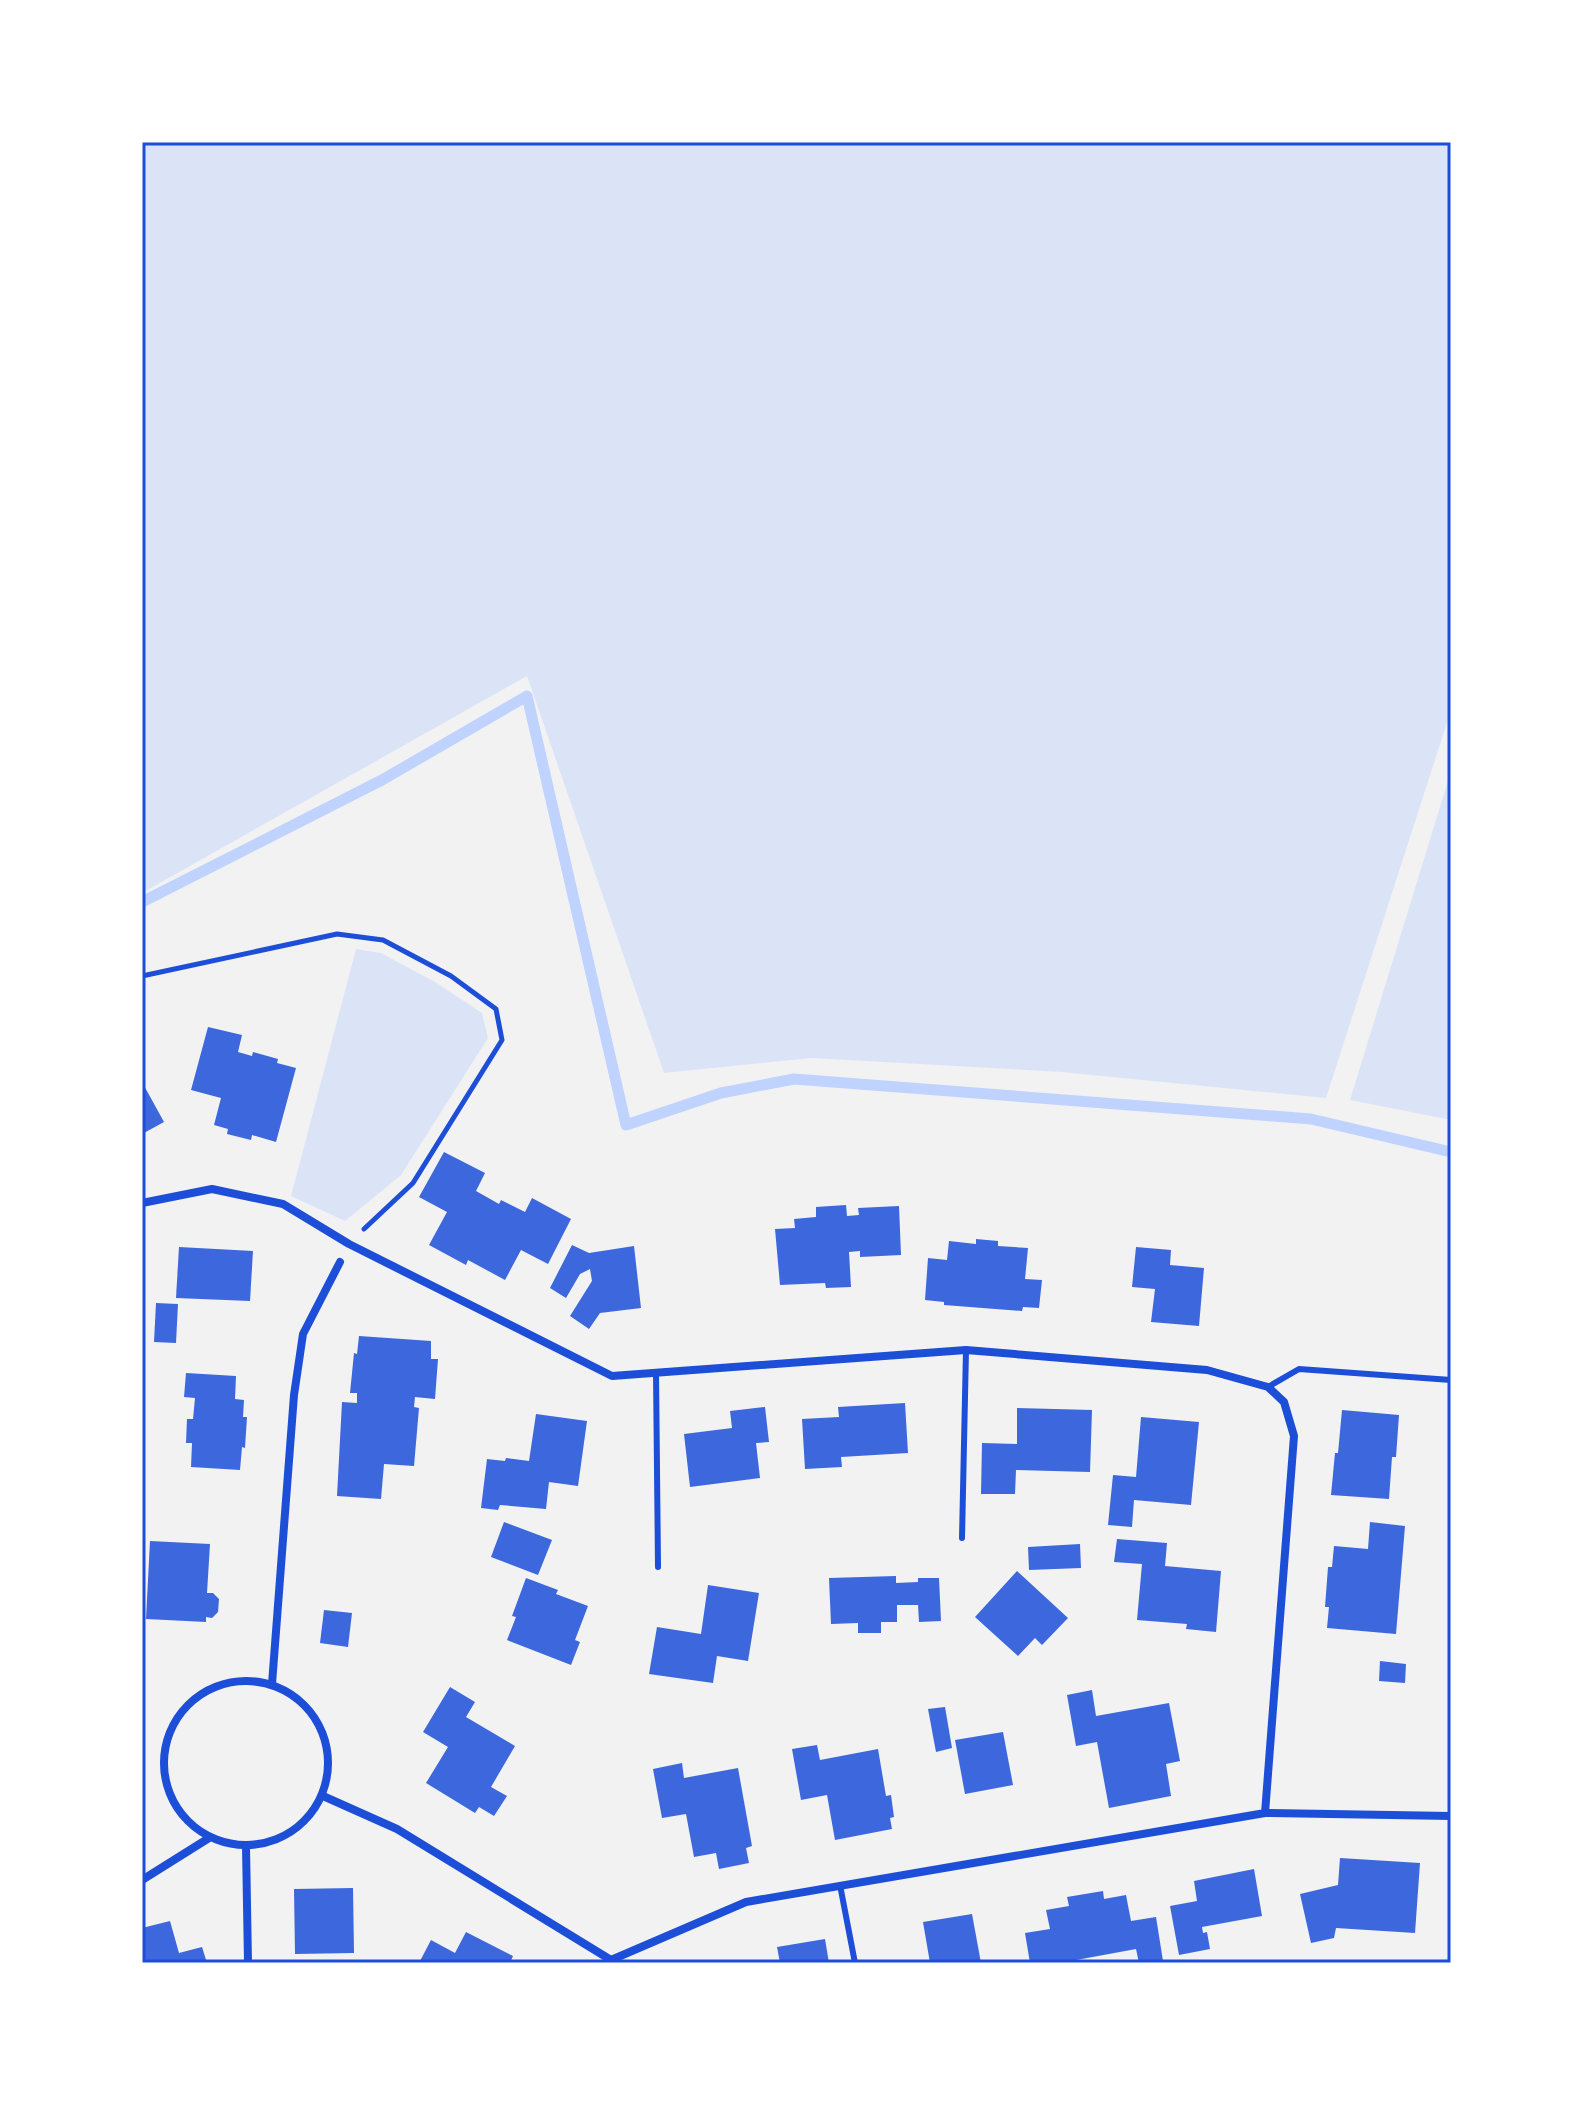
<svg xmlns="http://www.w3.org/2000/svg" width="1593" height="2105" font-family="'Golos Text',sans-serif">
  <style>
    .green { fill: #dbe4f7 }
    .lines { fill: none; stroke-linecap: round; stroke-linejoin: round }
    .stream { stroke: #bfd3fe; stroke-width: 11 }
    .building { fill: #3d67dc }
    .path { stroke: #1d4ed8; stroke-width: 5 }
    .service { stroke: #1d4ed8; stroke-width: 6 }
    .minor { stroke: #1d4ed8; stroke-width: 8 }
    .neatline { fill: none; stroke: #1d4ed8; stroke-width: 3 }
  </style>
  <rect width="100%" height="100%" fill="#f2f2f2"/>
  <g class="green">
    <path d="M142,142H1451V710L1326,1098L1061,1072L811,1058L664,1073L527,676L142,893Z"/>
    <path d="M1451,771V1120L1350,1100Z"/>
    <path d="M356,949L381,953L435,982L482,1013L488,1038L401,1175L345,1221L291,1196Z"/>
  </g>
  <g class="lines">
    <path class="stream" d="M142,902L382,780L527,696L626,1125L721,1093L794,1079L1311,1119L1451,1152"/>
  </g>
  <g class="building">
    <path d="M208,1027L242,1035L238,1052L252,1056L253,1052L278,1059L277,1063L296,1068L276,1142L252,1135L251,1140L227,1134L228,1129L214,1125L221,1098L191,1090Z"/>
    <path d="M142,1082L164,1122L142,1134Z"/>
    <path d="M444,1152L485,1173L476,1191L499,1204L501,1200L525,1212L532,1198L571,1219L548,1264L521,1250L505,1280L468,1260L466,1265L429,1245L447,1212L419,1197Z"/>
    <path d="M846,1205L847,1216L859,1215L858,1208L899,1206L901,1255L860,1257V1251L849,1252L851,1287L826,1288L825,1283L780,1285L775,1229L795,1228L794,1219L816,1217V1207Z"/>
    <path d="M976,1239L998,1241V1246L1028,1248L1025,1279L1042,1280L1039,1308L1023,1307L1022,1311L944,1305V1302L925,1300L928,1258L947,1260L949,1241L976,1244Z"/>
    <path d="M572,1245L589,1253L634,1246L641,1308L600,1313L589,1329L570,1316L592,1281L590,1269L580,1274L566,1298L550,1288Z"/>
    <path d="M179,1247L253,1251L250,1301L176,1298Z"/>
    <path d="M1136,1247L1171,1250L1170,1265L1204,1268L1199,1326L1151,1322L1155,1289L1132,1287Z"/>
    <path d="M156,1303L178,1304L176,1343L154,1342Z"/>
    <path d="M359,1336L431,1341V1359H438L435,1399L415,1397L414,1407L419,1408L414,1466L384,1464L381,1499L337,1496L342,1402L357,1403V1393H350L354,1353L357,1354Z"/>
    <path d="M186,1373L236,1376L235,1399L244,1400L243,1417H247L245,1448L242,1447L240,1470L191,1467L192,1443H186L187,1419H193L195,1398L184,1397Z"/>
    <path d="M905,1403L908,1453L841,1457L842,1467L805,1469L802,1419L839,1417L838,1407Z"/>
    <path d="M765,1407L769,1442L756,1443L760,1478L690,1487L684,1434L732,1428L730,1411Z"/>
    <path d="M1017,1408L1092,1410L1090,1472L1016,1470L1015,1494H981L982,1443L1017,1444Z"/>
    <path d="M1342,1410L1399,1415L1396,1457H1392L1389,1499L1331,1495L1335,1453H1338Z"/>
    <path d="M536,1414L587,1421L578,1486L549,1482L546,1509L500,1505L498,1510L481,1508L487,1459L505,1461L506,1458L529,1461Z"/>
    <path d="M1141,1417L1199,1422L1191,1505L1134,1500L1132,1527L1108,1525L1113,1475L1136,1477Z"/>
    <path d="M504,1522L552,1540L538,1575L491,1557Z"/>
    <path d="M1370,1522L1405,1526L1396,1634L1327,1628L1329,1607H1325L1328,1567H1332L1334,1546L1368,1549Z"/>
    <path d="M1117,1539L1167,1543L1165,1566L1221,1571L1216,1632L1186,1629L1187,1624L1137,1620L1142,1564L1114,1562Z"/>
    <path d="M150,1541L210,1544L207,1593H213L219,1599L218,1612L212,1618L206,1617V1622L146,1619Z"/>
    <path d="M1080,1544L1081,1568L1029,1570L1028,1547Z"/>
    <path d="M1017,1571L1068,1618L1042,1645L1035,1638L1018,1656L975,1617Z"/>
    <path d="M896,1576V1583L918,1582V1578H939L941,1621L919,1622L918,1605H897V1622H881V1633H858V1623L831,1624L829,1578Z"/>
    <path d="M526,1578L558,1590L556,1594L588,1606L575,1640L580,1642L571,1665L507,1640L516,1617L512,1616Z"/>
    <path d="M708,1585L759,1593L748,1661L717,1656L713,1683L649,1674L657,1627L701,1634Z"/>
    <path d="M324,1610L352,1613L348,1647L320,1643Z"/>
    <path d="M1380,1661L1406,1664L1405,1683L1379,1681Z"/>
    <path d="M450,1687L475,1702L466,1717L515,1746L491,1787L507,1796L494,1816L479,1807L475,1813L426,1783L448,1747L423,1732Z"/>
    <path d="M1092,1690L1096,1716L1169,1703L1180,1761L1166,1764L1171,1796L1109,1808L1097,1742L1076,1746L1067,1695Z"/>
    <path d="M945,1707L952,1748L936,1752L928,1709Z"/>
    <path d="M1003,1732L1013,1785L965,1794L955,1740Z"/>
    <path d="M817,1745L820,1760L878,1749L886,1796L891,1795L894,1817L890,1818L892,1829L835,1840L827,1795L801,1800L792,1749Z"/>
    <path d="M682,1763L684,1778L738,1768L752,1846L746,1848L749,1863L719,1869L716,1853L694,1857L686,1814L662,1818L653,1769Z"/>
    <path d="M1340,1858L1420,1863L1415,1933L1336,1928L1334,1938L1311,1943L1300,1894L1338,1885Z"/>
    <path d="M1254,1869L1262,1916L1202,1927L1203,1933L1207,1932L1210,1949L1179,1955L1170,1906L1197,1901L1194,1881Z"/>
    <path d="M353,1888L354,1953L295,1954L294,1889Z"/>
    <path d="M1103,1891L1104,1899L1126,1895L1131,1921L1156,1917L1163,1961L1139,1963L1136,1949L1060,1963H1030L1025,1933L1050,1929L1046,1910L1069,1906L1067,1897Z"/>
    <path d="M972,1914L981,1963H930L923,1922Z"/>
    <path d="M170,1921L179,1953L202,1947L207,1963H142V1928Z"/>
    <path d="M466,1932L513,1956L510,1963H419L431,1940L455,1953Z"/>
    <path d="M825,1939L829,1963H780L777,1947Z"/>
  </g>
  <g class="lines">
    <path class="path" d="M142,976L337,934L383,940L451,976L496,1009L502,1040L413,1183L364,1229"/>
    <g class="service">
      <path d="M656,1372L658,1567"/>
      <path d="M1268,1387L1299,1369L1451,1380"/>
      <path d="M962,1538L966,1350"/>
      <path d="M840,1885L855,1963"/>
    </g>
    <g class="minor">
      <path d="M142,1203L212,1189L283,1204L349,1244L612,1376L966,1350L1207,1370L1268,1387L1284,1402L1294,1436L1265,1813L746,1902L611,1960L610,1963"/>
      <circle cx="246" cy="1763" r="82"/>
      <path d="M272,1684L294,1395L303,1334L340,1262"/>
      <path d="M323,1796L397,1829L611,1960"/>
      <path d="M1265,1813L1451,1816"/>
      <path d="M246,1846L248,1963"/>
      <path d="M142,1880L209,1838"/>
    </g>
  </g>
  <rect width="1593" height="2105" fill="none" stroke="#ffffff" stroke-width="288"/>
  <rect x="144" y="144" width="1305" height="1817" class="neatline"/>
</svg>
